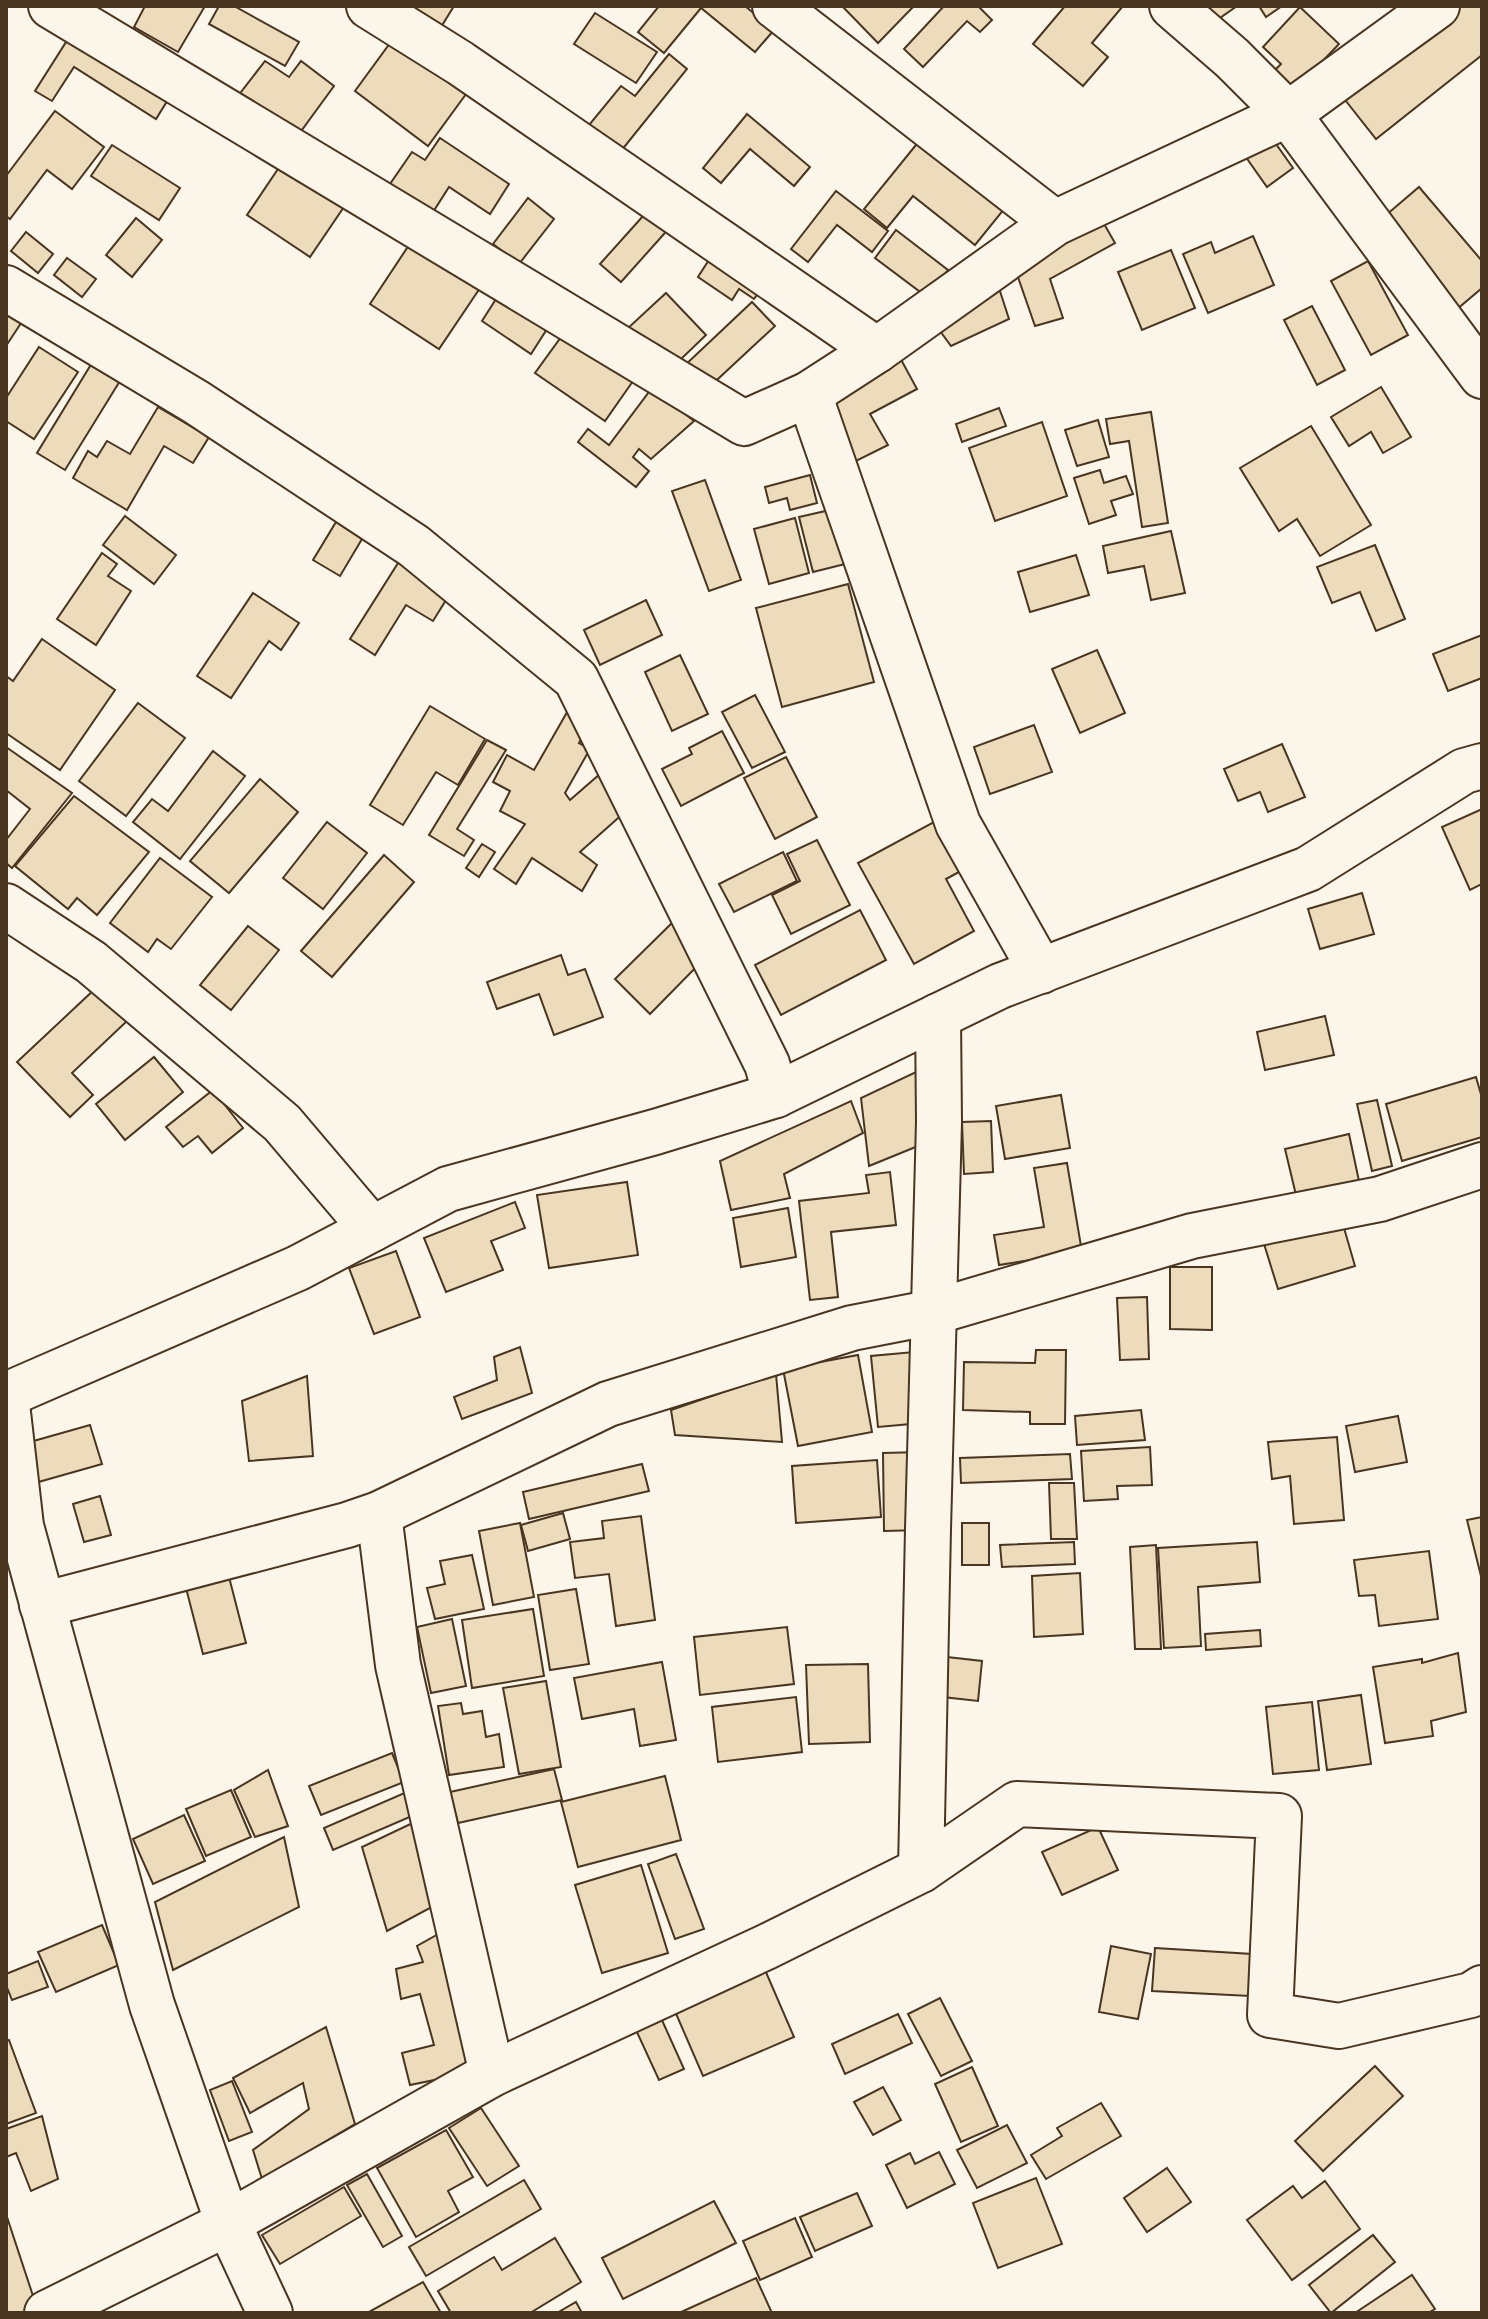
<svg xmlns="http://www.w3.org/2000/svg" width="1488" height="2319" font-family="'IBM Plex Sans',sans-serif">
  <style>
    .building { fill: #ecdcbc; stroke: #4a3520; stroke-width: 2 }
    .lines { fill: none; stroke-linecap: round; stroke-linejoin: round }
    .minor-casing { stroke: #4a3520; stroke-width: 48 }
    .minor { stroke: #fbf6e9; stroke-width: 44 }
  </style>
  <rect width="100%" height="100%" fill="#fbf6e9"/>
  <g class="building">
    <path d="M145,6H205L178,52L134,27Z"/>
    <path d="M219,6H234L299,42L285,66L209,24Z"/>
    <path d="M410,6H454L441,27Z"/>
    <path d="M659,6H745L774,30L755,52L701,8L664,53L638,32Z"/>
    <path d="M842,6H914L878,43Z"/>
    <path d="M944,6H978L992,20L980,32L967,21L923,67L904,49Z"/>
    <path d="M1065,6H1123L1092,43L1108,57L1083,86L1033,44Z"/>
    <path d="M1187,6H1237L1204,29Z"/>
    <path d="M1259,6H1282L1266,17Z"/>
    <path d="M1455,6H1482V55L1376,139L1342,96Z"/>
    <path d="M1300,7L1339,44L1288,97L1267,78L1281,64L1263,47Z"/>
    <path d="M595,13L657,52L636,83L574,44Z"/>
    <path d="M75,28L174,90L156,119L74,67L52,101L35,91Z"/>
    <path d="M396,35L469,90L428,146L355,91Z"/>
    <path d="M669,54L687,69L621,151L589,125L621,86L635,96Z"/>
    <path d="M265,61L289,77L301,61L334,86L296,138L238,96Z"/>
    <path d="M55,111L104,147L72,189L47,170L10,219L6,216V176Z"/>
    <path d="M747,114L810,167L794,186L750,149L721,183L703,168Z"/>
    <path d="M1269,134L1293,168L1267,187L1243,153Z"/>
    <path d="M440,138L509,184L490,214L449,187L433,212L390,184L412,152L425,160Z"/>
    <path d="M920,140L1005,208L975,245L913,196L887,228L864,209Z"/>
    <path d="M112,145L180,188L159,220L91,176Z"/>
    <path d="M286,157L350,198L310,257L247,215Z"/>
    <path d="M1419,187L1482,261V288L1456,310L1379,221Z"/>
    <path d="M836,191L888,231L872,252L837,225L808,262L791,249Z"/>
    <path d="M528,198L554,219L519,264L493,244Z"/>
    <path d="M652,206L672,225L621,282L600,264Z"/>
    <path d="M1099,215L1115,243L1050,279L1063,318L1035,326L1013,263Z"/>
    <path d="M136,218L162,240L132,277L106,255Z"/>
    <path d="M896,230L948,270L927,297L875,258Z"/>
    <path d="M26,232L53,254L38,273L11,251Z"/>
    <path d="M1253,236L1274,285L1208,313L1183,254L1211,242L1215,253Z"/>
    <path d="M413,239L482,285L439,349L370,304Z"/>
    <path d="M1171,250L1195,308L1142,330L1118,272Z"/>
    <path d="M714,252L765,284L754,299L739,289L732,300L698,277Z"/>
    <path d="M67,258L96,279L82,297L54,275Z"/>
    <path d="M1368,261L1408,335L1371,355L1331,281Z"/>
    <path d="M997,282L1009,319L951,346L935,324Z"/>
    <path d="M666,293L706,335L679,361L627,329Z"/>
    <path d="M498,296L547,329L531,354L482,321Z"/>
    <path d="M752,302L775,326L705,391L682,368Z"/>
    <path d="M6,305L25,317L6,346Z"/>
    <path d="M1312,306L1345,370L1317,385L1284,320Z"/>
    <path d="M564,333L633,381L605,421L535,373Z"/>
    <path d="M39,347L78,372L34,439L6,421V398Z"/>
    <path d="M898,354L917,389L870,414L888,445L854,462L819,395Z"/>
    <path d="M95,358L123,376L65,470L37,453Z"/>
    <path d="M1381,387L1411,437L1383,453L1371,432L1349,446L1331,417Z"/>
    <path d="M652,388L694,421L651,459L639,449L633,457L649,471L636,487L578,442L588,429L609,445Z"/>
    <path d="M158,407L209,437L193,463L164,446L127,510L73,478L88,451L97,457L107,441L130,454Z"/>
    <path d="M999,408L1006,426L962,442L956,424Z"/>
    <path d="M1151,412L1168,523L1142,527L1129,441L1110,444L1106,419Z"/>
    <path d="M1098,420L1109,457L1077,466L1065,430Z"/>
    <path d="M1042,422L1067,496L995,521L969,448Z"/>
    <path d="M1311,426L1371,525L1320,556L1297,519L1279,531L1240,468Z"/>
    <path d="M1100,470L1104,483L1126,476L1133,494L1111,501L1116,515L1089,524L1074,478Z"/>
    <path d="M810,475L817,503L790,510L787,498L769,503L765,487Z"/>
    <path d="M705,480L741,580L709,591L672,491Z"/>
    <path d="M830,510L845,564L813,572L799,517Z"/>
    <path d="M125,516L176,555L154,584L103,545Z"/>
    <path d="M795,518L809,573L769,584L754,529Z"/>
    <path d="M336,522L362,539L340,576L313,560Z"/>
    <path d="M1171,531L1185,593L1151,600L1144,566L1108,573L1103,546Z"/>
    <path d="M1375,545L1405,619L1376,631L1360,592L1332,603L1317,567Z"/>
    <path d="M102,553L117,564L108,576L131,591L96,645L57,619Z"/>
    <path d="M1076,555L1089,595L1030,612L1018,572Z"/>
    <path d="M400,560L451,592L433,621L406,605L375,655L350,639Z"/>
    <path d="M848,584L874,682L782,707L756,608Z"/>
    <path d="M253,593L299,623L281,650L269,641L231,698L197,676Z"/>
    <path d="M646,600L662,635L600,665L584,630Z"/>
    <path d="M1482,635V678L1448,691L1433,654Z"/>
    <path d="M42,639L115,690L60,770L6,733V676L13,681Z"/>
    <path d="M1097,650L1125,713L1080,733L1052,669Z"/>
    <path d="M680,655L708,714L672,731L645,672Z"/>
    <path d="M755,695L785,752L752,768L722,712Z"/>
    <path d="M138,703L185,738L126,816L79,781Z"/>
    <path d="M430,706L485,739L458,785L436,772L403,825L370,805Z"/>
    <path d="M570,707L591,720L579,743L590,749L565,793L570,800L608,767L626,811L580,852L597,865L582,891L532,858L516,884L494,869L525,824L500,811L510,791L493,782L507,755L534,770Z"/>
    <path d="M1034,725L1052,772L990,794L974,747Z"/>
    <path d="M722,731L744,773L681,806L662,769L692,754L689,748Z"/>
    <path d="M487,740L506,750L457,829L474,840L464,856L429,835Z"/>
    <path d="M1282,744L1305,797L1268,812L1260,792L1238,801L1224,769Z"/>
    <path d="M6,747L72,793L12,868L6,863V840L30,809L6,790Z"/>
    <path d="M213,751L245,776L180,859L133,822L152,799L168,811Z"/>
    <path d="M786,757L817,817L775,839L744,778Z"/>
    <path d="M260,779L298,812L229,893L190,861Z"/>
    <path d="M74,796L149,852L97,915L77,898L68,909L15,866Z"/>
    <path d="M1482,809V884L1470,890L1442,827Z"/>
    <path d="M945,816L972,865L946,879L974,931L914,964L858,863Z"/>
    <path d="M327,822L367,853L323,909L283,878Z"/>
    <path d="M817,840L850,905L791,934L772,895L800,881L787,854Z"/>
    <path d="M482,844L495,852L479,877L466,868Z"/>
    <path d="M783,852L797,881L734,912L719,884Z"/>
    <path d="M384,855L414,882L332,977L301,951Z"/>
    <path d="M160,858L212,897L171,949L157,939L148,952L110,923Z"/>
    <path d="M1362,893L1374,934L1320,949L1308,909Z"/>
    <path d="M860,910L886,960L781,1015L755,965Z"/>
    <path d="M676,919L709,954L650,1014L615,979Z"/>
    <path d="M248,926L279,950L231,1010L200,985Z"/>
    <path d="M561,955L568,975L585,969L603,1017L554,1035L539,994L497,1009L487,982Z"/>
    <path d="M96,988L127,1021L72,1073L93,1095L70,1117L17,1062Z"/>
    <path d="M1325,1016L1334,1055L1265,1070L1257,1032Z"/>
    <path d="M154,1057L183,1092L125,1140L96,1104Z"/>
    <path d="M916,1072L918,1146L869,1166L861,1098Z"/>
    <path d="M1476,1077L1482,1098V1137L1402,1161L1386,1104Z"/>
    <path d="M213,1090L243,1128L212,1153L198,1136L183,1147L166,1127Z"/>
    <path d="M1061,1095L1070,1148L1005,1159L996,1106Z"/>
    <path d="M1377,1100L1392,1166L1372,1171L1357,1104Z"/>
    <path d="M851,1101L863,1133L784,1174L790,1198L731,1210L720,1161Z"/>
    <path d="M991,1121L993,1172L964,1174L962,1122Z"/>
    <path d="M1349,1134L1359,1181L1296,1195L1285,1149Z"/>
    <path d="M1067,1163L1082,1252L999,1265L994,1235L1044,1227L1034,1168Z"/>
    <path d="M890,1172L896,1225L831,1232L838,1297L810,1300L799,1201L869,1193L866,1175Z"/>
    <path d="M627,1182L638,1255L549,1268L537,1195Z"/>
    <path d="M515,1202L525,1228L491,1241L503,1270L446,1292L424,1238Z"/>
    <path d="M788,1208L796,1257L741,1267L733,1218Z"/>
    <path d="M1342,1221L1355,1266L1278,1289L1264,1244Z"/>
    <path d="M396,1251L420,1317L374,1334L349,1268Z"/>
    <path d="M1170,1267H1212V1330L1170,1329Z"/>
    <path d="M1147,1297L1149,1359L1120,1360L1117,1298Z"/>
    <path d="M520,1347L532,1393L462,1419L454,1397L497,1380L494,1357Z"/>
    <path d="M1036,1350H1066L1065,1424H1030V1412L963,1410L964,1362L1035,1363Z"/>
    <path d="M914,1352L922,1423L878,1427L871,1356Z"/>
    <path d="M858,1355L872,1432L798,1446L783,1369Z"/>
    <path d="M776,1374L782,1442L675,1435L671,1410Z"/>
    <path d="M307,1376L313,1456L249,1461L242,1401Z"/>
    <path d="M1141,1410L1145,1440L1077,1445L1075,1416Z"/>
    <path d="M1398,1416L1407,1462L1355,1472L1346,1426Z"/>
    <path d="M90,1425L102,1464L35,1483L23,1444Z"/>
    <path d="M1337,1437L1344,1520L1294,1524L1290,1476L1272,1479L1268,1442Z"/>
    <path d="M1150,1447L1152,1485L1117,1486L1118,1499L1084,1501L1081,1451Z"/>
    <path d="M922,1452L923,1530L884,1531L883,1453Z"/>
    <path d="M1070,1454L1072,1479L961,1483L960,1458Z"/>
    <path d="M877,1460L881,1517L796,1523L792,1466Z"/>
    <path d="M642,1464L649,1491L529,1519L523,1492Z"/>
    <path d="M1049,1483H1074L1077,1539H1051Z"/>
    <path d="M100,1496L111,1535L84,1542L73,1504Z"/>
    <path d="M563,1513L570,1539L528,1551L521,1525Z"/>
    <path d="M641,1516L655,1620L616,1626L609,1574L575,1578L570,1542L604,1538L602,1521Z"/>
    <path d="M1482,1517V1580L1467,1520Z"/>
    <path d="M520,1523L534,1597L493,1605L479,1531Z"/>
    <rect x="962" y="1523" width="27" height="42"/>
    <path d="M1074,1542L1075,1564L1002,1567L1000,1545Z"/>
    <path d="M1257,1542L1260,1582L1198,1587L1201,1646L1164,1648L1158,1548Z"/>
    <path d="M1156,1545L1161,1649H1135L1130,1547Z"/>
    <path d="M1429,1551L1438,1619L1379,1626L1375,1595L1359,1596L1354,1560Z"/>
    <path d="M472,1555L484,1609L435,1619L427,1588L445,1584L440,1561Z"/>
    <path d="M1080,1573L1083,1634L1034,1637L1032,1576Z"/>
    <path d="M229,1577L246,1643L203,1654L186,1588Z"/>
    <path d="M576,1589L589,1664L550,1670L538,1595Z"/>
    <path d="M533,1609L544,1676L472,1688L462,1620Z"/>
    <path d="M452,1619L466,1686L431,1693L417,1627Z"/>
    <path d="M787,1627L794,1684L700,1695L694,1637Z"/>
    <path d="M1260,1630L1261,1646L1206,1650L1205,1634Z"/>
    <path d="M1458,1653L1466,1712L1431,1721L1433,1736L1385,1743L1373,1667L1422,1659V1663Z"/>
    <path d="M947,1657L982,1661L978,1701L943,1697Z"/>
    <path d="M662,1662L676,1740L640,1746L634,1709L582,1719L574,1678Z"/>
    <path d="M868,1664L870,1742L809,1744L806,1665Z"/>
    <path d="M546,1681L561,1767L519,1774L503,1688Z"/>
    <path d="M1361,1695L1371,1764L1327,1770L1318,1701Z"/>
    <path d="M796,1697L802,1752L718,1762L712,1707Z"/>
    <path d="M1312,1702L1319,1770L1273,1774L1266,1707Z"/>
    <path d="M461,1703L463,1714L482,1711L486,1737L499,1734L504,1767L449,1775L438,1706Z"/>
    <path d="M392,1753L404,1782L321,1815L309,1786Z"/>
    <path d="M554,1769L562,1800L458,1823L450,1792Z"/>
    <path d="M268,1770L288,1826L255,1837L234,1790Z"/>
    <path d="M665,1776L681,1840L578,1867L561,1802Z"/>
    <path d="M231,1790L251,1837L206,1856L186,1809Z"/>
    <path d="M409,1791L419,1813L333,1850L324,1828Z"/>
    <path d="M184,1815L205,1861L153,1884L133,1839Z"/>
    <path d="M421,1819L443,1901L387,1931L362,1847Z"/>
    <path d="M1098,1827L1118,1870L1062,1895L1042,1852Z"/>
    <path d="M284,1837L299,1907L173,1970L155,1902Z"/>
    <path d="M676,1854L704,1929L675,1939L648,1864Z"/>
    <path d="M641,1865L668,1953L602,1973L575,1885Z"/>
    <path d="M102,1925L119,1965L56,1992L38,1952Z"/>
    <path d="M442,1932L473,2072L410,2085L402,2053L434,2045L420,1994L401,1999L396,1969L423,1962L417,1946Z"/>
    <path d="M1111,1946L1151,1954L1138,2019L1099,2012Z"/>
    <path d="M1155,1948L1252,1954L1250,1996L1152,1991Z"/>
    <path d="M38,1961L48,1987L12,2000L6,1985V1974Z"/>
    <path d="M762,1963L794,2037L703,2076L671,2002Z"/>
    <path d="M940,1998L972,2061L941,2076L908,2014Z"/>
    <path d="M898,2014L912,2043L845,2074L832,2044Z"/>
    <path d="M661,2018L684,2069L659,2080L636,2030Z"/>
    <path d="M326,2027L355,2124L262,2179L253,2150L309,2109L303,2083L250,2113L233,2078Z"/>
    <path d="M9,2040L36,2113L6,2124V2041Z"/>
    <path d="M1375,2066L1403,2096L1323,2171L1295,2141Z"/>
    <path d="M972,2067L998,2126L961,2142L935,2084Z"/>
    <path d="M232,2081L252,2132L229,2141L210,2090Z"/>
    <path d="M883,2087L901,2120L873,2135L854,2102Z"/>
    <path d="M1101,2103L1121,2136L1046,2179L1031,2155L1062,2136L1057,2128Z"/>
    <path d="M481,2108L519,2166L487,2186L449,2128Z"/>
    <path d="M42,2116L58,2179L31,2191L16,2153L6,2157V2129Z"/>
    <path d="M1007,2125L1027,2163L977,2188L957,2150Z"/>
    <path d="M446,2130L473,2177L448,2191L459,2212L416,2237L377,2168Z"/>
    <path d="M939,2152L955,2184L907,2208L886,2165L910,2153L915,2164Z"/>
    <path d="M1167,2168L1191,2202L1147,2232L1124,2198Z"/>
    <path d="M367,2174L402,2236L383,2247L347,2185Z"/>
    <path d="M1036,2178L1062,2244L998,2268L973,2203Z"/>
    <path d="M524,2180L541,2209L426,2276L409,2247Z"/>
    <path d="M1325,2181L1360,2229L1292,2280L1247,2220L1293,2186L1302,2198Z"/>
    <path d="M344,2187L361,2216L280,2264L262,2235Z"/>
    <path d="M857,2193L872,2226L815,2251L800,2217Z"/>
    <path d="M714,2201L736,2243L623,2299L602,2258Z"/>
    <path d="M6,2214L37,2308L19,2313H6Z"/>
    <path d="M795,2218L812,2257L760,2280L743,2241Z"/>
    <path d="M1373,2235L1395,2262L1331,2313L1309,2285Z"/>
    <path d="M555,2238L581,2282L530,2313H451L438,2291L494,2257L502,2270Z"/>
    <path d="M1412,2275L1435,2309L1428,2313H1355Z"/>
    <path d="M756,2278L772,2313H679Z"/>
    <path d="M423,2282L441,2313H367Z"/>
    <path d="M576,2302L582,2313H557Z"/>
  </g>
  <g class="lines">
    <defs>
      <g id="minor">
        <path d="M51,6L744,423L809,394L877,350L1055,223L1288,114L1437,6"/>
        <path d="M369,6L460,63L877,350"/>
        <path d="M775,6L1055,223"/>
        <path d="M1172,6L1232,58L1288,114L1482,376"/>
        <path d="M6,288L196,402L414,546L576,679L767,1064L776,1095"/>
        <path d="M809,394L958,824L1041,971"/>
        <path d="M6,906L91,962L282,1123L372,1229"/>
        <path d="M379,1514L398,1665L492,2074"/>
        <path d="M42,1605L347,1525L379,1514L608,1404L852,1328L934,1312L1192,1236L1380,1199L1482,1165"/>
        <path d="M921,1870L928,1529L939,1122L938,1016"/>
        <path d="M47,2313L228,2223L492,2074L766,1947L921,1870L1017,1804L1279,1816L1270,2015L1339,2026L1471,1995L1482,1988"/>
        <path d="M270,2313L228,2223L152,2005L21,1526L6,1395L298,1268L448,1189L655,1132L776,1095L1000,986L1308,869L1464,771L1482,766"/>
      </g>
    </defs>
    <use href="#minor" class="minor-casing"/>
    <use href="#minor" class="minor"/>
  </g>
  <rect width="1488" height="2319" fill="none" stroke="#4a3520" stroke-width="16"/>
</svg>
